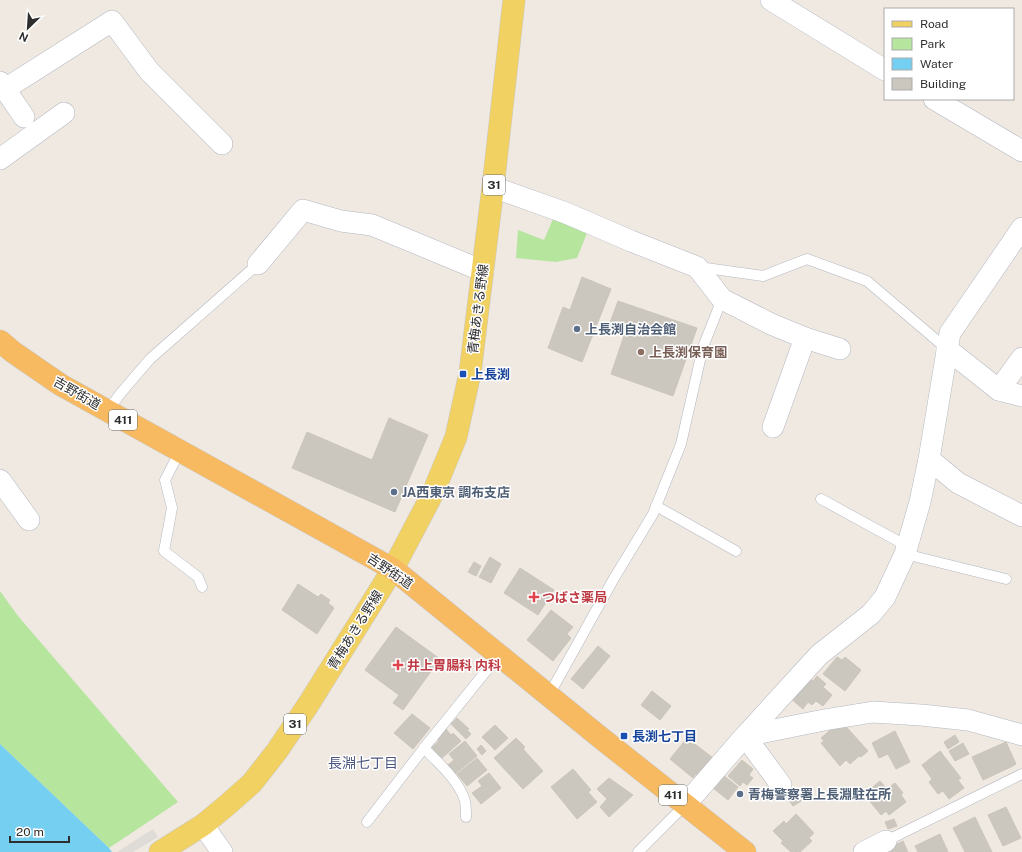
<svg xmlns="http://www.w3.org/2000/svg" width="1022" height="852" font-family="'Public Sans','Noto Sans JP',sans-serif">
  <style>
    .green { fill: #b6e59e }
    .plaza { fill: #dfdcd8 }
    .water { fill: #75cff0 }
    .building { fill: #cbc7bf; stroke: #cbc5ba }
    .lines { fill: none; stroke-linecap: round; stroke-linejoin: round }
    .service-casing { stroke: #b4b7c1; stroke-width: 11 }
    .minor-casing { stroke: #b4b7c1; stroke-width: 22 }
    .primary-casing { stroke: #c9c9c9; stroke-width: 23 }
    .trunk-casing { stroke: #c9c9c9; stroke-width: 23 }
    .service { stroke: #fff; stroke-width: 10 }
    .minor { stroke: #fff; stroke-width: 21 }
    .primary { stroke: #f2d163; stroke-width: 22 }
    .trunk { stroke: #f8ba60; stroke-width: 22 }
    .service-dot { fill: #5c6f8a; stroke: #fff; stroke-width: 1.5 }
    .education-dot { fill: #8d6e63; stroke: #fff; stroke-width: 1.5 }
    .transit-dot { fill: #1a4fb4; stroke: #fff; stroke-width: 1.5 }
    .health-dot { fill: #e0444e; stroke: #fff; stroke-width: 1.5 }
    .labels { text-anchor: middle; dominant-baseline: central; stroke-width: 3; stroke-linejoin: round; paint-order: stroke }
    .shield { fill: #fff; stroke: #6d6d6d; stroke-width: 1 }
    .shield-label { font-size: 12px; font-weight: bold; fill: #2e2e2e }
    .street-label { font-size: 13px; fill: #2e2e2e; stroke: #fff }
    .service-label { font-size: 13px; font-weight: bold; fill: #4e5e75; stroke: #fff; text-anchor: start }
    .education-label { font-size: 13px; font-weight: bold; fill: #785e54; stroke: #fff; text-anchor: start }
    .transit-label { font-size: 13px; font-weight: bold; fill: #164399; stroke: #fff; text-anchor: start }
    .health-label { font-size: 13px; font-weight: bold; fill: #be3a42; stroke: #fff; text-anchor: start }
    .neighbourhood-label { font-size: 14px; fill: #4d5680; stroke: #fff }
  </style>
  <rect width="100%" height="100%" fill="#efe9e1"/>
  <g class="green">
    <path d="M553,219L587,233L577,258L556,262L516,258L518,230L544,240Z"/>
    <path d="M0,591L18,616L178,802L109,848L0,744Z"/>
  </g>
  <path class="plaza" d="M153,829L158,837L133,852H117Z"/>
  <path class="water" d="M0,744L109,848L112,852H0Z"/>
  <g class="building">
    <path d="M582,277L611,289L582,362L548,348L563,307L570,310Z"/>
    <path d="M618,301L697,328L673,396L611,374L625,333L608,328Z"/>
    <path d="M389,418L428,435L395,512L292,468L307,432L372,460Z"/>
    <path d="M490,557L501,564L491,583L479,577Z"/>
    <path d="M474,562L481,566L476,576L468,572Z"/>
    <path d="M520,568L554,590L538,615L504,593Z"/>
    <path d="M298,584L318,597L321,594L330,600L328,603L334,608L317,634L282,610Z"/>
    <path d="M551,610L573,627L567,634L571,638L553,661L527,640Z"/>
    <path d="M396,627L440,659L403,710L393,703L399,695L365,670Z"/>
    <path d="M598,646L610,656L583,689L571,679Z"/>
    <path d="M837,657L842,660L845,657L861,670L845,691L823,674Z"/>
    <path d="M806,675L813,681L817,676L826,684L823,687L832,695L823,706L816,701L812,705L808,702L803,709L789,697Z"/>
    <path d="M652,691L671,706L660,720L641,705Z"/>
    <path d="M412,714L430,728L413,749L394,733Z"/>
    <path d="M457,718L469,729L467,730L471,734L466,739L451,724Z"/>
    <path d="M841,721L868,751L861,757L859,756L850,764L846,760L840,766L821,743L824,741L821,738Z"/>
    <path d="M495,725L508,738L495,750L482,737Z"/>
    <path d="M446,729L451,735L453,733L461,741L441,759L431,748L439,741L437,739Z"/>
    <path d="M895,731L910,762L896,769L888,754L879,758L872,743Z"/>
    <path d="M955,735L959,742L948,749L944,742Z"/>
    <path d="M516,738L525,747L523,749L543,771L523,789L494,758Z"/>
    <path d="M687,738L713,758L698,776L696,774L693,778L670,759Z"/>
    <path d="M465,741L477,756L455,774L448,765L454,760L449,754Z"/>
    <path d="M1006,742L1016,764L1013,766L983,780L972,757Z"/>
    <path d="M963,743L969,754L955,761L949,751Z"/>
    <path d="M481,745L486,751L482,755L477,749Z"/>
    <path d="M940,751L961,778L958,780L964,788L949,799L943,791L938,794L929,782L932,779L922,765Z"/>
    <path d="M477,758L487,770L467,786L457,774Z"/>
    <path d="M742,760L753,769L749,775L753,778L747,785L743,782L740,786L728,776Z"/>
    <path d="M573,769L591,790L588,792L597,802L577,819L551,787Z"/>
    <path d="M489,773L501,788L481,804L472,793L482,786L478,781Z"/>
    <path d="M723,775L738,787L728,800L713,788Z"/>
    <path d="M609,778L633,795L609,817L600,807L607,799L597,789Z"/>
    <path d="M880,781L887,789L895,783L903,793L901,795L906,802L889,815L886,811L881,815L868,799L872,796L868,791Z"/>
    <path d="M790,786L801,801L793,806L783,792Z"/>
    <path d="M1006,807L1021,838L1003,846L988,815Z"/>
    <path d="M796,814L814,833L809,838L812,841L800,852H795L794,851L791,852L781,843L783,841L773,831L784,821L786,824Z"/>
    <path d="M975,817L992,852H965L953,828Z"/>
    <path d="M894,819L897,826L888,829L885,822Z"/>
    <path d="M940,834L948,852H918L915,846Z"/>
    <path d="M903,841L908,852H889L887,849Z"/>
  </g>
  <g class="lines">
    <defs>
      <g id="service">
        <path d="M699,267L763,276L807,259L867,281L947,349"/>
        <path d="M108,411L120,394L150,359L258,264"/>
        <path d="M180,451L165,480L172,508L164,551L198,577L202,587"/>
        <path d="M821,499L907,546"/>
        <path d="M656,506L736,551"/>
        <path d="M905,554L1006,579"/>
        <path d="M549,695L613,580L653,514L681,444L703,347L722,299"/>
        <path d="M424,748C438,763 459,780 465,801C466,806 466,811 466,817"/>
        <path d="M367,822L424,748L499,655"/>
        <path d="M886,841L1022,774"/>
        <path d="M638,852L685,805"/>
      </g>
      <g id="minor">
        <path d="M771,0L885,70"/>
        <path d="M0,82L24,117"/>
        <path d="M5,89L112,21L149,71L222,144"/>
        <path d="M934,99L1022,151"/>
        <path d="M0,159L64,113"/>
        <path d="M493,187L566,213L631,241L697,267L722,299L771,324L805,338L840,349"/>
        <path d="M258,264L303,210L341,221L372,225L483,271"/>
        <path d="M947,349L999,390L1022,396"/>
        <path d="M999,390L1022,358"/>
        <path d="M773,427L805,338"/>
        <path d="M929,459L958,483L1022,516"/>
        <path d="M0,480L29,520"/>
        <path d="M781,785L745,736L824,720L873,712L921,715L968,720L1015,733L1022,735"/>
        <path d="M685,805L745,736L819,655L871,614L885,597L905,554L920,502L929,459L950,333L1022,228"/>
        <path d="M203,825L222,852"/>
        <path d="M864,852L886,841"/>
      </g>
      <path id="primary" d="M160,852L203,825L226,806L252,783L277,751L308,705L393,569L433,493L456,437L470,373L493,187L514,0"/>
      <path id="trunk" d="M0,341L13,352L61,385L393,569L601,738L745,852"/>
    </defs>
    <use href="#service" class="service-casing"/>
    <use href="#minor" class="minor-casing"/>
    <use href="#primary" class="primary-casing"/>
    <use href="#trunk" class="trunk-casing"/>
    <use href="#service" class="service"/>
    <use href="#minor" class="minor"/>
    <use href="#primary" class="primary"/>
    <use href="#trunk" class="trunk"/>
  </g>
  <g class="service-dot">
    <circle cx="577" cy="329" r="4"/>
    <circle cx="394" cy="492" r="4"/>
    <circle cx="740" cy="794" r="4"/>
  </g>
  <circle class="education-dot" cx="641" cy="352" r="4"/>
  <g class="transit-dot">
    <rect x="459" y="370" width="8" height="8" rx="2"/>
    <rect x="620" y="732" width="8" height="8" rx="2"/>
  </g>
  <g class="health-dot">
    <path d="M532 591h4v4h4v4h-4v4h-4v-4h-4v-4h4z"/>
    <path d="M396 659h4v4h4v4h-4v4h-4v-4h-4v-4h4z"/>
  </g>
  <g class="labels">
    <g class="shield">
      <rect x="483" y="175" width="22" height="20" rx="3"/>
      <rect x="109" y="410" width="28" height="20" rx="3"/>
      <rect x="284" y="714" width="22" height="20" rx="3"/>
      <rect x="659" y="785" width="28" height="20" rx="3"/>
    </g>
    <g class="shield-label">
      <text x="494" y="185">31</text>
      <text x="123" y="420">411</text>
      <text x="295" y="724">31</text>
      <text x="673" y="795">411</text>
    </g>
    <g class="street-label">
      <text transform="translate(478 309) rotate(-83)">青梅あきる野線</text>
      <text transform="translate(77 393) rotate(30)">吉野街道</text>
      <text transform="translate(390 571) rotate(34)">吉野街道</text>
      <text transform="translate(355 630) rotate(-58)">青梅あきる野線</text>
    </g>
    <g class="service-label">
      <text x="585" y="329">上長渕自治会館</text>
      <text x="402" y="492">JA西東京 調布支店</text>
      <text x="748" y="794">青梅警察署上長淵駐在所</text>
    </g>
    <g class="education-label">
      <text x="649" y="352">上長渕保育園</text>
    </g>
    <g class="transit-label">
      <text x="471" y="374">上長渕</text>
      <text x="632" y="736">長渕七丁目</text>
    </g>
    <g class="health-label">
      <text x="542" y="597">つばさ薬局</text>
      <text x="407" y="665">井上胃腸科 内科</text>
    </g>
    <g class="neighbourhood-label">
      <text x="363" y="763">長淵七丁目</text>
    </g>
  </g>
  <rect x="884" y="8" width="130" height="92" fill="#ffffff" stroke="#ababab"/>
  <rect x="892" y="21" width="20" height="6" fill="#f2d163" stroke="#ababab"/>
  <text x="920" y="28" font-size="12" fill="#2e2e2e">Road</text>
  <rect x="892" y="38" width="20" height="12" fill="#b6e59e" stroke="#ababab"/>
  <text x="920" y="48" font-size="12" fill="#2e2e2e">Park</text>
  <rect x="892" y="58" width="20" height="12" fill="#75cff0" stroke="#ababab"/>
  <text x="920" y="68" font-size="12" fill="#2e2e2e">Water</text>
  <rect x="892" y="78" width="20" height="12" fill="#cbc7bf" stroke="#ababab"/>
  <text x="920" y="88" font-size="12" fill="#2e2e2e">Building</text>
  <g transform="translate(28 28) rotate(205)" stroke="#ffffff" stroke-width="3" paint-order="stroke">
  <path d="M0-3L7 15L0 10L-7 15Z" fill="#2e2e2e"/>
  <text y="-6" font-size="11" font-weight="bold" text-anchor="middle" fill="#2e2e2e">N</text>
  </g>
  <path d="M10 836v6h59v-6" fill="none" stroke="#2e2e2e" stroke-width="2"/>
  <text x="16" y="836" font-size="12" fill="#2e2e2e" stroke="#ffffff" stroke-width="3" paint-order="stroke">20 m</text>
</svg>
